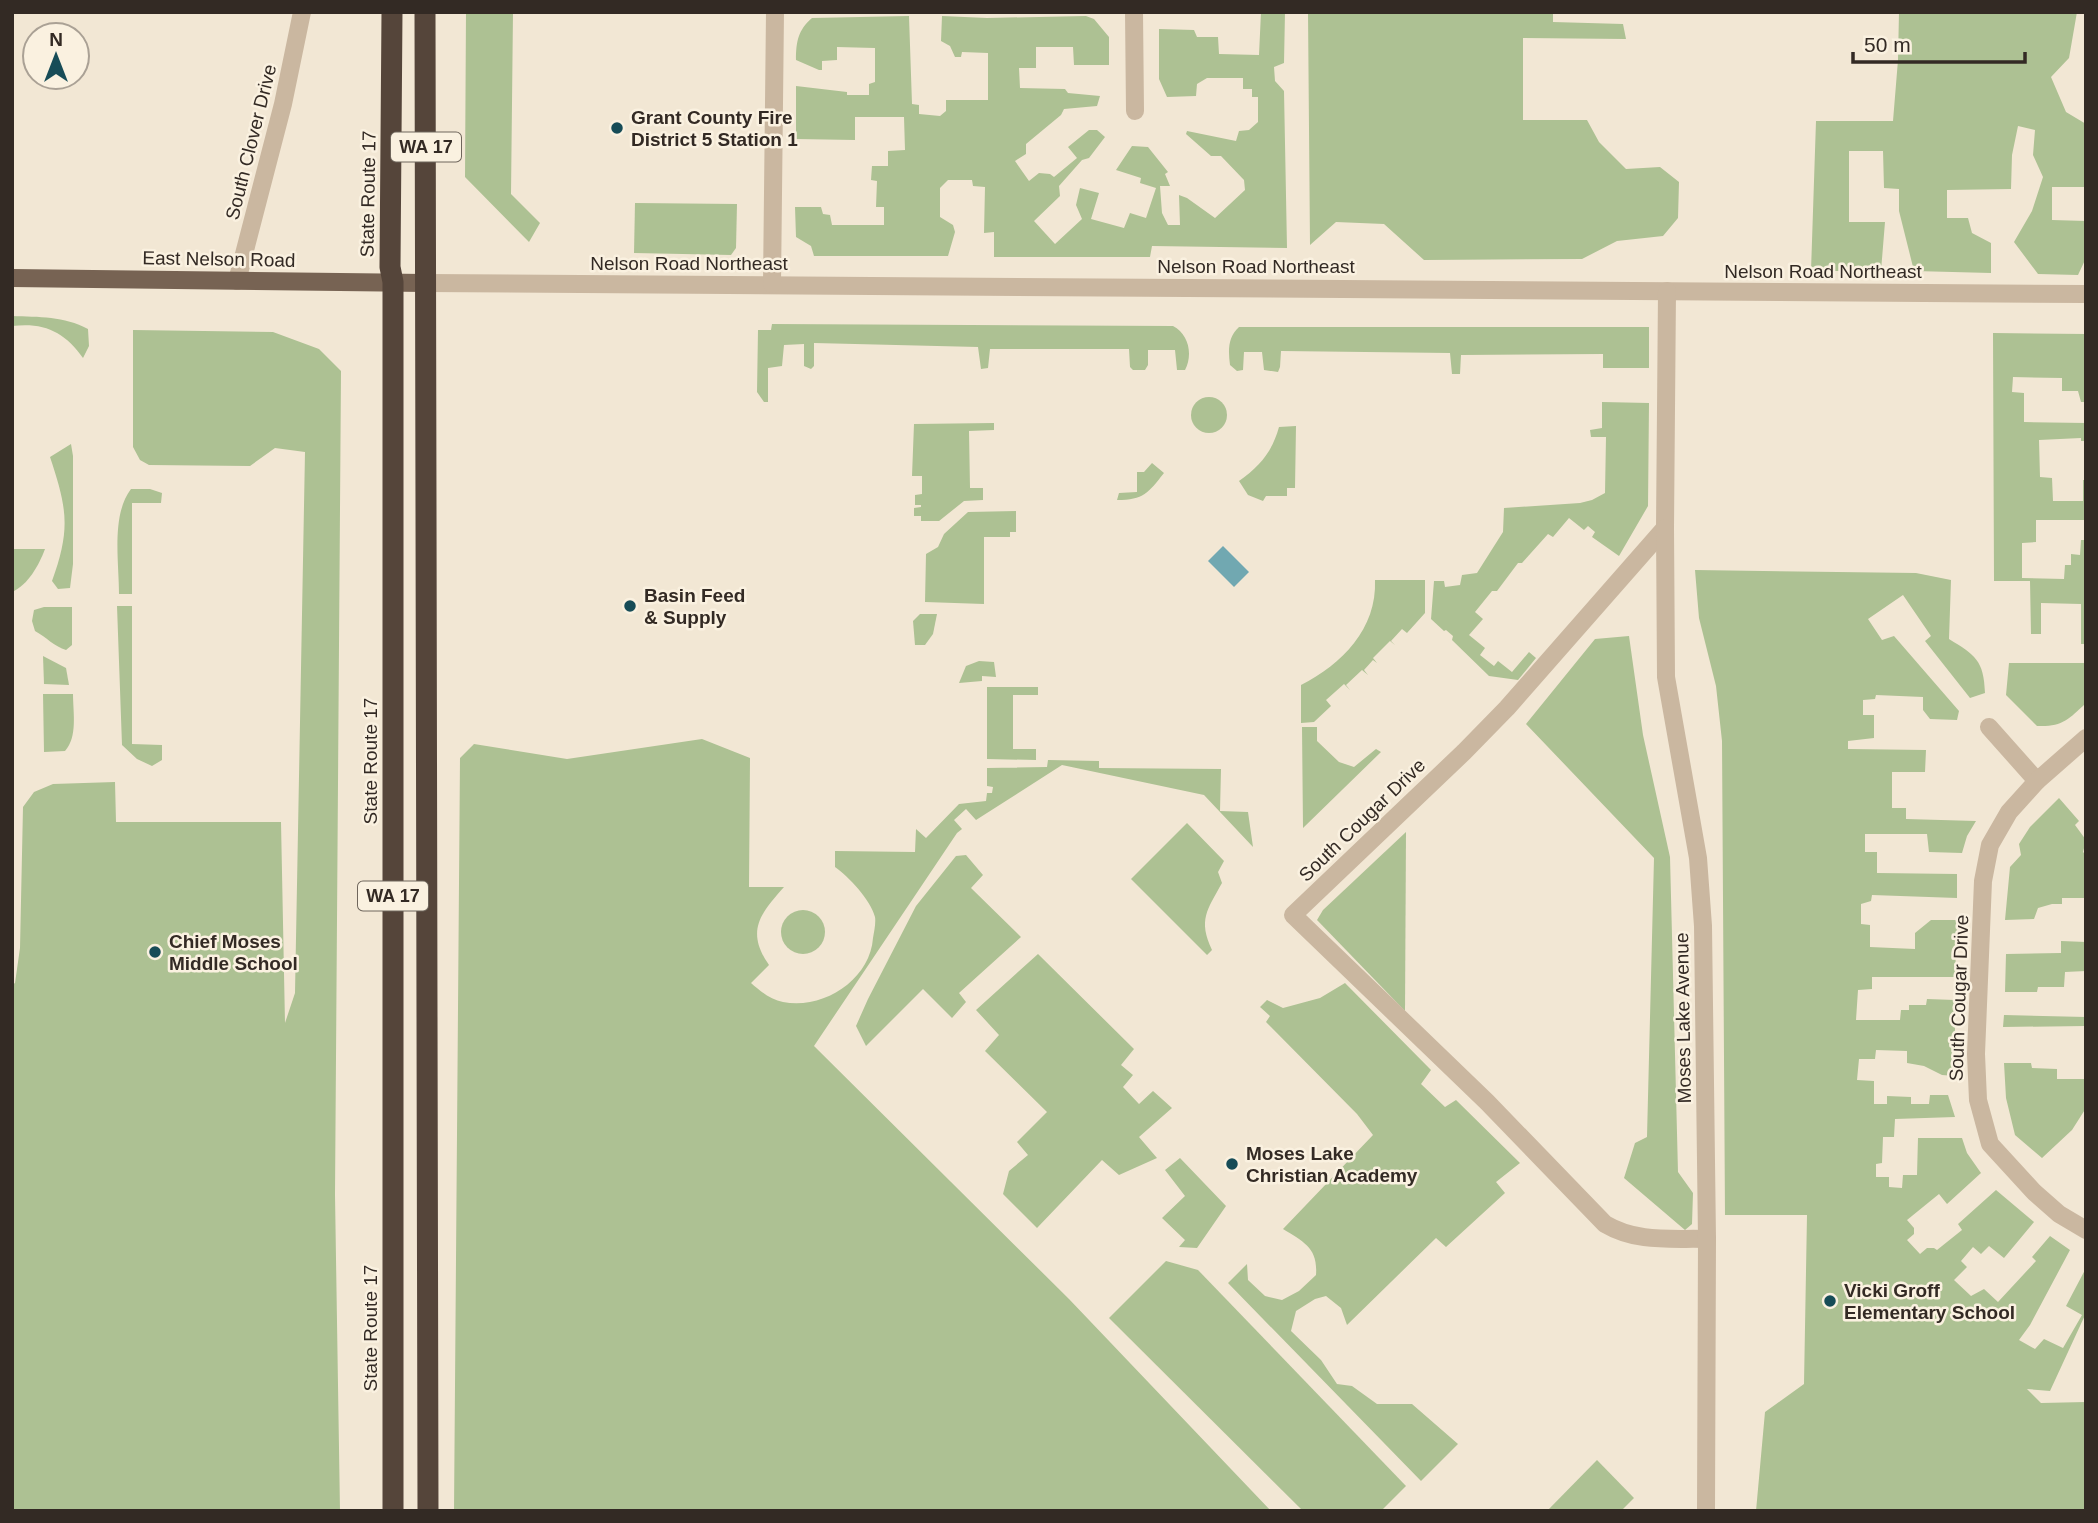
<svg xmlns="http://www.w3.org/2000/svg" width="2098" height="1523" font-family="Helvetica,sans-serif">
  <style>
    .green { fill: #adc193 }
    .water { fill: #71a8b1 }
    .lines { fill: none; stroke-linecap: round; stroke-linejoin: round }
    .minor { stroke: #cab7a0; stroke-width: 18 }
    .major { stroke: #776353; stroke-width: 18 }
    .highway { stroke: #55453a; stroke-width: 21 }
    .poi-dot { fill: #174c57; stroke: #faf1e0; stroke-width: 2.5 }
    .labels { text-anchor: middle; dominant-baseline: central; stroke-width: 5; stroke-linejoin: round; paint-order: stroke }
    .shield { fill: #faf1e0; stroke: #6f665c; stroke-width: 2 }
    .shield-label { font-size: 18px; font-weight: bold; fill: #332a24 }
    .poi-label { font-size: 19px; font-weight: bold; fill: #332a24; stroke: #faf1e0; text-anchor: start }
    .street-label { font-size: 19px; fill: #332a24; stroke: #faf1e0 }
  </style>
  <rect width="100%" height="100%" fill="#f2e7d4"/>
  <g class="green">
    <path d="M466,12H513L511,194L540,223L529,242L465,177Z"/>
    <path d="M1261,12H1285L1284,63L1274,67L1275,81L1284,91L1287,248L1152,246L1150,257H994V232L984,233L985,187L973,186L972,180H948L940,188V217L953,225L955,232L948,256H814L811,246L796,237L795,207H821L823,214L830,215L832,225H884V207H876L877,181L871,180L872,166H888V151L905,150L904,117H855V140L796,139V86L847,92V95H869V84L875,82V48L837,47V60L822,61V70H819L796,60C796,42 798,30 812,18L909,16L912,104L919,105V114L940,116L946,111V100H988V53L962,52L961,57H955L950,46L941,41L942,16L987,18L1086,16L1094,19L1109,37V65H1074L1073,47H1036V68H1019L1020,88L1065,89L1068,93L1100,96L1097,106L1064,109L1061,115L1026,144V154L1015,161L1029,181L1039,173L1050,174L1054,177L1077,158L1068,147L1089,130H1097L1105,137L1089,158L1082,160L1059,186L1060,196L1034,221L1055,244L1082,219L1076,205L1080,188L1099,193L1091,219L1124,228L1130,213L1146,218L1156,188L1140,183L1141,178L1116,170L1132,146L1148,147L1168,172L1165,174L1170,186H1160L1162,213L1168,225H1180L1179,195L1187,198L1215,218L1245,190L1244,180L1221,156H1211L1186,134L1187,131L1236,141L1239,131L1249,130L1258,122V97H1252V89H1243V78H1207L1197,84L1196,96L1167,97L1159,79V29L1194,30L1197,37H1218L1219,54L1259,55Z"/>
    <path d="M1308,12H1553V22L1623,24L1626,39L1523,38V120H1587L1599,142L1626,169L1660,167L1679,182L1678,218L1663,236L1617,241L1582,259L1424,260L1384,224L1336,222L1310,245Z"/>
    <path d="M1899,12H2077L2069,58L2051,77L2066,112L2086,124V187H2052V220L2086,221V258L2078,275L2038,274L2014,242L2032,211L2043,177L2033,155L2035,130L2018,126L2012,155L2011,189L1947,190V218H1968L1972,233L1991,243V273L1914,271L1899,211V189L1884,188L1883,151H1849V222H1885L1881,271H1811L1816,121H1893L1898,60Z"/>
    <path d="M635,203L737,204L736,248L731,255L634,253Z"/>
    <path d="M12,316C39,317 64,316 88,329L89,346L83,358C65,332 44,322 12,326Z"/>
    <path d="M772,324L1173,326C1189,334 1193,355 1185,370H1177L1175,350H1148V365L1145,370H1133L1130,367L1129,349H990L988,368L981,369L978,347L814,343V366L811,369L804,366V344L784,345L782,366L768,368V402H764L757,392L758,330H771Z"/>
    <path d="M1239,327H1649V368H1603V354L1461,355L1460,374H1452L1450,353L1281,351L1280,367L1278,372L1264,370L1262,352H1244L1243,370L1237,371L1230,365C1228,350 1228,337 1239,327Z"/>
    <path d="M133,330L273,332L319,349L341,371L335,1195L340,1511H12V985L15,983L20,948L23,807L34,792L53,784L115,782L116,822H281L285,1023L295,993L305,452L275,448L250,466L149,465L140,460L133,447Z"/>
    <path d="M1993,333L2086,334V402H2081L2078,391H2062V378L2013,377L2012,392L2024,393V422L2086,423V441H2081V438L2039,440L2040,477L2052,478L2053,501H2083V480H2086V520H2036V542L2022,543V578L2064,579L2065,565H2071V554L2080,555L2081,540H2086V644H2081V604L2041,603V634H2031L2030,581H1994Z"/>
    <circle cx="1209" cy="415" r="18"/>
    <path d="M1602,402L1649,403L1648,506L1619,556L1592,537L1595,532L1588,526L1584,530L1569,518L1553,537L1548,534L1522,563H1518L1497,591H1492L1475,612L1483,619L1469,635L1485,648L1480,655L1494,666L1498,661L1512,672L1529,652L1536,658L1518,680L1489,676L1452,640L1453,636L1446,630L1444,631L1431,619L1434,581H1444L1445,587L1460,585L1462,575L1477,573L1503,532L1504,508L1580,503L1592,500L1605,493L1606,437H1591L1590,430L1602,428Z"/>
    <path d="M994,423V430L969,431L970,488H983V500L964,501L939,521H921V516H914V508L921,507V505H915V495L922,494V476H912L914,424Z"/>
    <path d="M1296,426L1295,488H1287V496H1266L1263,501L1248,495L1239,481C1260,466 1272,452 1279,427Z"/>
    <path d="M71,444L73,456V564L70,588L58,589L52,581C71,529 67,508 50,457Z"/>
    <path d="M1152,463L1164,473C1148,493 1144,500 1117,500L1119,493L1137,492V472H1144Z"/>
    <path d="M131,489H150L162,493L161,503H132V594H119C119,562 111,515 131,489Z"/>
    <path d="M1016,511V532H1010V537H984V604L925,602L926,554L938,547L944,534L968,512Z"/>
    <path d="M12,549H45C39,565 28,585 12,592Z"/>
    <path d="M1695,570L1916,573L1951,580L1949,639C1975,655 1984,660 1985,693L1970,698L1925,641L1931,636L1903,595L1868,619L1882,640L1894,636L1959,711L1957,720L1930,719L1923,710V697L1876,695L1875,699L1863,700V715H1874V738L1848,741V749L1926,750L1925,772H1892V808H1906V819L1976,821L1967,836L1962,853L1929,852L1927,834H1865V852H1877V873L1957,874V898L1872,895L1871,901L1861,904V924L1870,925V947L1915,949V933L1931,920H1957L1955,977H1872V989L1858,990L1856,1020H1900L1901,1010H1909V1005H1926L1927,999L1955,1000V1076L1942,1075L1924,1066L1907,1063V1051L1876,1050L1875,1059H1859L1857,1080L1874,1081V1104H1887V1096L1911,1097V1104H1929L1930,1095H1948L1955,1117L1895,1119L1894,1137H1883L1882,1163L1876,1164V1177H1889V1187L1902,1188L1903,1175H1917L1918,1138H1962L1967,1153L1981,1173L1947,1204L1939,1194L1907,1220L1914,1228V1234L1907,1240L1920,1254L1927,1248H1934L1937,1250L1962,1230L1958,1224L1996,1190L2034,1222L2004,1258L1989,1246L1981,1254L1973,1247L1961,1261L1967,1267L1954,1280L1971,1296L1984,1289L1998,1302L2036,1261L2032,1257L2050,1236L2070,1250L2030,1325L2019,1340L2035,1349L2044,1339L2063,1348L2082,1315L2066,1306L2086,1268V1313L2050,1391L2027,1389L2041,1403L2086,1402V1511H1756L1765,1412L1804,1384L1807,1215H1725L1722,741L1716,686L1699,618Z"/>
    <path d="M1375,580H1425V613L1407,633L1402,629L1391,641L1395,645L1390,641L1373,658L1377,663L1373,660L1364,670L1368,675L1362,670L1346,685L1350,690L1344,684L1326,700L1331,706L1314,722L1301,723V685C1342,664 1377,629 1375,580Z"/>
    <path d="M117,606H132V744L162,745V760L152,766L137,759L122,745Z"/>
    <path d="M44,607H72V645L66,650C55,647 46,637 35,631L32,621L34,610Z"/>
    <path d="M920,614H937L933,634L925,645H915L913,621Z"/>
    <path d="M1629,636L1643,735L1670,857L1678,1172L1693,1193L1692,1224L1685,1230L1624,1178L1635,1143L1647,1137L1654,858L1526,724L1595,639Z"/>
    <path d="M43,656L66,668L69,685L44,684Z"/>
    <path d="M979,661L994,662L996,677L982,676V681L959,683L966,666Z"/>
    <path d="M2009,663H2086V703C2068,720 2062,727 2037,726L2006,695Z"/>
    <path d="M987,687H1038V695H1013V749H1036V760L987,759Z"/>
    <path d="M43,694H73C73,712 78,737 65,751L44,752Z"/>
    <path d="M1302,727H1317V741L1339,762L1354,767L1376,749L1381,752L1303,828Z"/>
    <path d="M702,739L750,758L749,887H784C761,913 745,931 769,965L751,983C760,991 771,1000 783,1002C823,1010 870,980 873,938C874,932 876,923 875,917C870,899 849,877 835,867V851L915,852L916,829L926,838L959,804L986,801L987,793H992L993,787L987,786V768L1047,767L1048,760L1099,761V768L1221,769L1220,811L1248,812L1253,847L1204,795L1062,765L976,820L966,809L954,820L962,829L957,833L814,1046L1069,1299L1271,1511H454L460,758L474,744L567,759Z"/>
    <path d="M2059,798L2079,821L2075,825L2086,840L2083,852L2086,855V898H2062V904H2052L2038,908L2034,919L2005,920L2010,867L2021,855L2019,844L2030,827Z"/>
    <path d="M1187,823L1224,861L1218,872L1222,883C1207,910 1198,920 1212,950L1207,955L1131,879Z"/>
    <path d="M1406,832L1405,1011L1317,920L1323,910Z"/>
    <path d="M966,855L983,875L971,888L1021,937L959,993L966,1002L952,1018L923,989L866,1046L856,1026L868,999L916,906L956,856Z"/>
    <circle cx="803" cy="932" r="22"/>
    <path d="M2061,941L2086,942V971L2065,972L2064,987H2038L2037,992H2005L2006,954L2061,953Z"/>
    <path d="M1038,954L1134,1049L1121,1065L1133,1075L1123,1087L1139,1104L1153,1091L1172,1108L1139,1137L1157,1158L1119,1175L1102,1160L1037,1228L1003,1194L1009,1171L1028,1155L1017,1142L1047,1112L985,1051L999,1035L976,1010Z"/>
    <path d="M1345,983L1431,1070L1421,1084L1445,1107L1456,1100L1520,1163L1496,1182L1505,1193L1446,1247L1436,1238L1347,1325L1341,1308L1326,1296L1315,1299L1296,1311L1291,1331L1321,1360L1337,1384L1352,1386L1377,1404H1412L1458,1444L1421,1481L1228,1283L1247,1264L1248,1280L1265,1296L1282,1300L1299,1291L1316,1275C1318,1248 1304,1242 1283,1229L1373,1135L1357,1114L1266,1022L1270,1016L1260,1007L1267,1000L1283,1008L1320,998Z"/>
    <path d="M2004,1015L2086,1017V1038L2085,1026L2003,1027Z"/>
    <path d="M2004,1063H2031L2032,1068L2057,1069V1079H2086V1108L2072,1130L2042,1158L2015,1135L2006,1098Z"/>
    <path d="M1180,1158L1226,1206L1197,1248L1179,1247L1185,1240L1162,1218L1185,1196L1165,1170Z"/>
    <path d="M1166,1261L1198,1270L1406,1486L1381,1511H1303L1109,1318Z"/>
    <path d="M1597,1460L1634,1498L1621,1511H1547Z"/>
  </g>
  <path class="water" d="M1223,546L1249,572L1234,587L1208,561Z"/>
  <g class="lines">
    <g class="minor">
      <path d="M1134,12L1135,111"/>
      <path d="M237,281L283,104L302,12"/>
      <path d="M425,283L2086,294"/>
      <path d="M772,284L775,12"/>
      <path d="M1667,291L1665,528L1507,708L1464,752L1293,915L1487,1102L1605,1224C1637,1243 1671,1238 1707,1239"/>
      <path d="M1665,528L1666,677L1698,858L1703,926L1707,1239L1706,1511"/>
      <path d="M1989,727L2037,781"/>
      <path d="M2086,738L2037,781L2009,812L1990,845L1983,881L1976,1054L1978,1100L1990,1144L2034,1192L2059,1214L2086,1230"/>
    </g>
    <path class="major" d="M12,278L425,283"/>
    <g class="highway">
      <path d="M392,12L390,267L393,282V1511"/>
      <path d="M425,12L428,1511"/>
    </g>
  </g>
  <g class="poi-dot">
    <circle cx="617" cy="128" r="7"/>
    <circle cx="630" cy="606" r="7"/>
    <circle cx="155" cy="952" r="7"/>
    <circle cx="1232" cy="1164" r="7"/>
    <circle cx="1830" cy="1301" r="7"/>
  </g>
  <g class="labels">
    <g class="shield">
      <rect x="391" y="132.5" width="70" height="29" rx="5"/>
      <rect x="358" y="881.5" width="70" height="29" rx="5"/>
    </g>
    <g class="shield-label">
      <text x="426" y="147">WA 17</text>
      <text x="393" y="896">WA 17</text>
    </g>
    <g class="poi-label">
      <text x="631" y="117">Grant County Fire<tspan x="631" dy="22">District 5 Station 1</tspan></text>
      <text x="644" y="595">Basin Feed<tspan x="644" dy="22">&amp; Supply</tspan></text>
      <text x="169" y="941">Chief Moses<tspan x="169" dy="22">Middle School</tspan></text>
      <text x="1246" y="1153">Moses Lake<tspan x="1246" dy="22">Christian Academy</tspan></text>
      <text x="1844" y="1290">Vicki Groff<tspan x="1844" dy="22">Elementary School</tspan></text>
    </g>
    <g class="street-label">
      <text transform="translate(251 142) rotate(-76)">South Clover Drive</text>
      <text transform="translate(368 194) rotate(-89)">State Route 17</text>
      <text transform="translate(219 259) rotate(1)">East Nelson Road</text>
      <text x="689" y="263">Nelson Road Northeast</text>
      <text x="1256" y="266">Nelson Road Northeast</text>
      <text x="1823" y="271">Nelson Road Northeast</text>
      <text transform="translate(370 761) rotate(-90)">State Route 17</text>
      <text transform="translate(1362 820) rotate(-44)">South Cougar Drive</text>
      <text transform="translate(1959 998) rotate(-88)">South Cougar Drive</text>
      <text transform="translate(1683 1018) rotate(-91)">Moses Lake Avenue</text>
      <text transform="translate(370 1328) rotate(-90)">State Route 17</text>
    </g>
  </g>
  <rect width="2098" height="1523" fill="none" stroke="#332a24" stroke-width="28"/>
  <g transform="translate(56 56)"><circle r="33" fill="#faf1e0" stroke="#aaa195" stroke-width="2"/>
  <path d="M0-5L12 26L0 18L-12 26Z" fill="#174c57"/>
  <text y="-10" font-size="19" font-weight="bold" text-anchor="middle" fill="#332a24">N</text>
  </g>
  <path d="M1853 52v10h172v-10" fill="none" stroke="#332a24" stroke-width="3.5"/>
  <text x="1864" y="52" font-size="21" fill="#332a24" stroke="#faf1e0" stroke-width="5" paint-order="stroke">50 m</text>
</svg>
